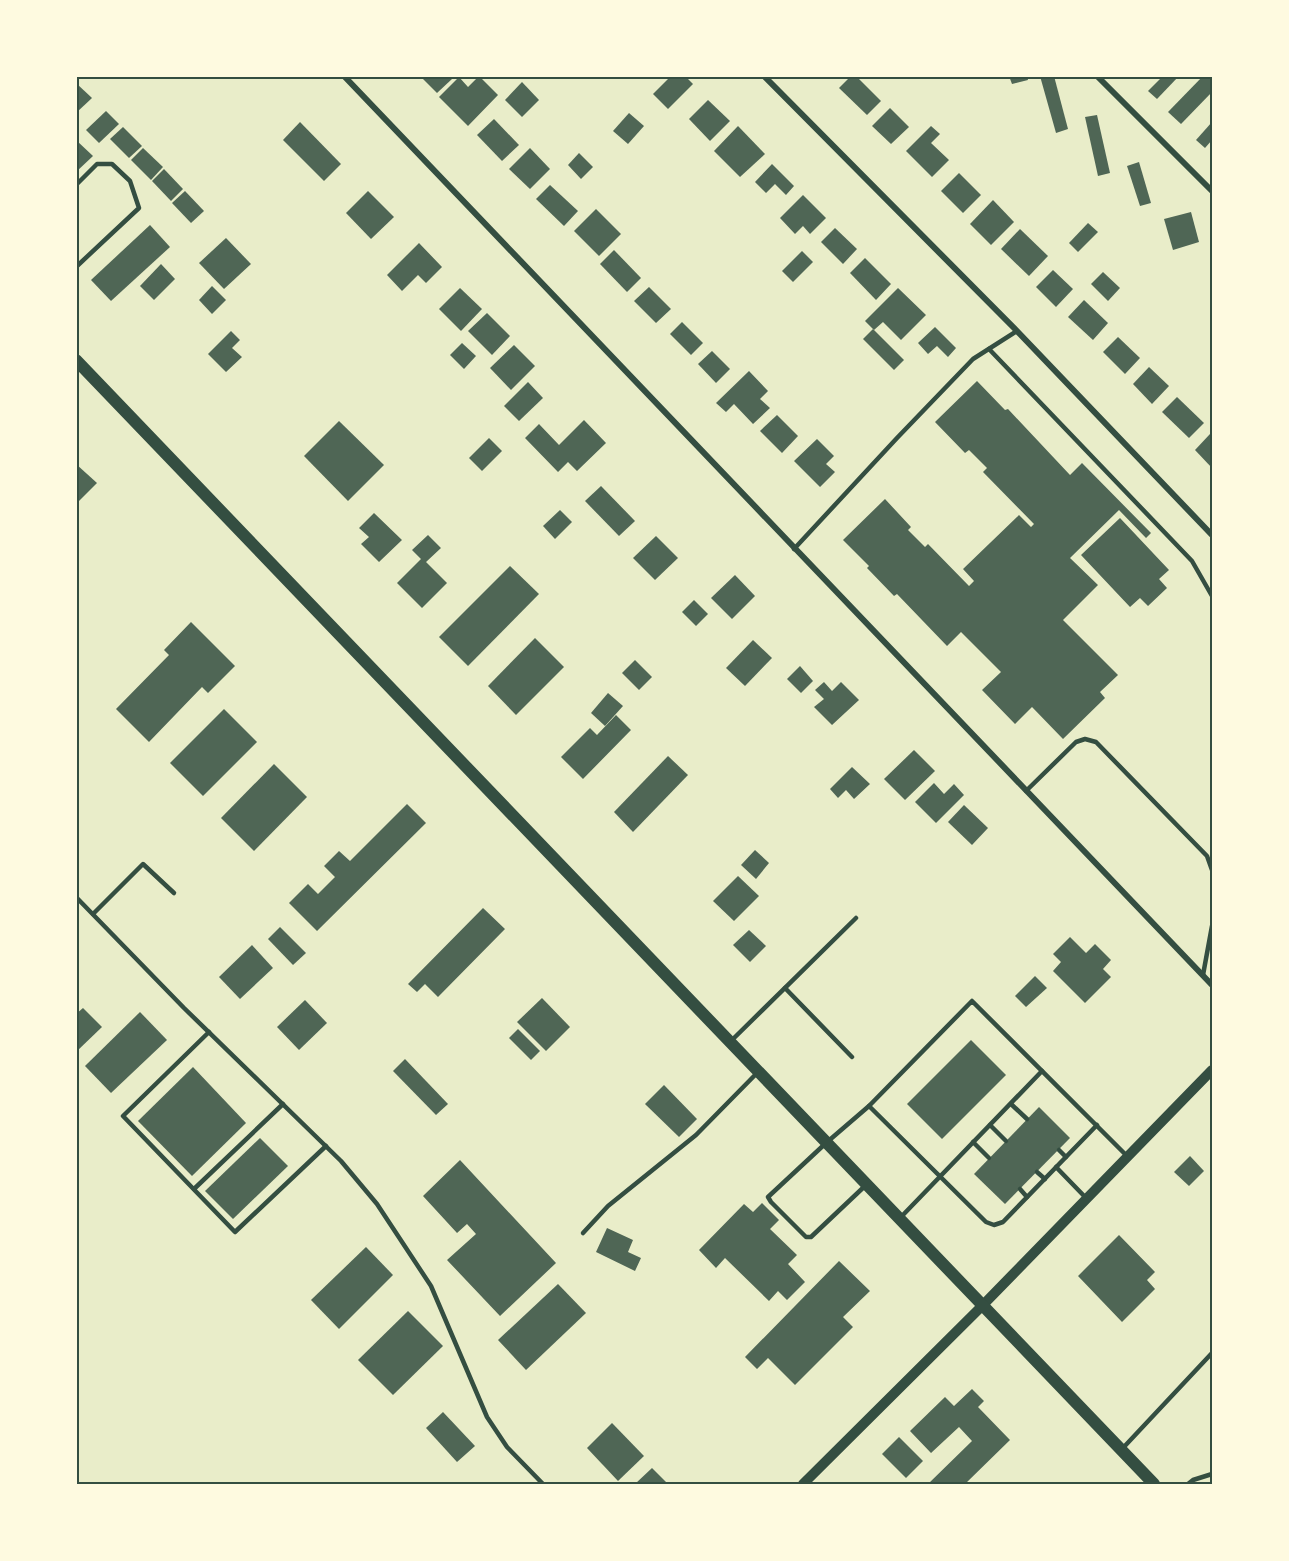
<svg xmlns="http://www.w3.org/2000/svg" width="1289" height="1561" font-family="'Open Sans',sans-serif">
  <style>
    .building { fill: #4f6655 }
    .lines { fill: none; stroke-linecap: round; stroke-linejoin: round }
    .service { stroke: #344e41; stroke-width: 4.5 }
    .minor { stroke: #344e41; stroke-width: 6 }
    .tertiary { stroke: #344e41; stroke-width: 10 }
    .secondary { stroke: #344e41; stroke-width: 12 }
    .neatline { fill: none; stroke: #344e41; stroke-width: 2 }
  </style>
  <rect width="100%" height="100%" fill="#e9edc9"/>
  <g class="building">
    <path d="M420,76H449L452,79L437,93Z"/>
    <path d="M479,76L498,95L468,126L439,97L459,77L468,87Z"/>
    <path d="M671,76H685L693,84L668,109L653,94Z"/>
    <path d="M851,76H856L881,101L867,115L839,88Z"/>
    <path d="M1009,76H1027L1028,80L1012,84Z"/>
    <path d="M1040,76H1054L1068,129L1056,133Z"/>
    <path d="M1163,76H1179L1157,99L1148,91Z"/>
    <path d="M1203,76H1212V92L1181,124L1168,112Z"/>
    <path d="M522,82L539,100L522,117L505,100Z"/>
    <path d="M76,83L92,98L76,113Z"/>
    <path d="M708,100L730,121L710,141L689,119Z"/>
    <path d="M890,108L909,127L891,144L872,126Z"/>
    <path d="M106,111L119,124L99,143L86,130Z"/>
    <path d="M629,113L644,126L628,144L613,131Z"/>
    <path d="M1097,115L1110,173L1098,176L1085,117Z"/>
    <path d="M494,119L519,145L502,161L477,135Z"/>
    <path d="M300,122L341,164L324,181L283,140Z"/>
    <path d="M1212,122V140L1205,148L1196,140Z"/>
    <path d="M738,126L765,154L740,177L714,151Z"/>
    <path d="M931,126L940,134L931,143L949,160L932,177L906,151Z"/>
    <path d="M123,127L142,146L129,158L110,139Z"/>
    <path d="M76,140L93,156L76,172Z"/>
    <path d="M143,148L163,167L151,180L131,160Z"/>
    <path d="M530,148L550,169L530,189L509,169Z"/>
    <path d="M579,153L593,167L581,179L568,165Z"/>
    <path d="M1139,162L1151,203L1140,206L1127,166Z"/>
    <path d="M772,164L794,186L786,195L775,184L766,193L755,182Z"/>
    <path d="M164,169L183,189L171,201L152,181Z"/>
    <path d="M959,173L981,195L963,213L941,191Z"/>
    <path d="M550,185L578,211L564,226L536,199Z"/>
    <path d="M185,191L204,211L191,223L172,203Z"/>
    <path d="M368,191L394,217L371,239L346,213Z"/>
    <path d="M803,195L826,218L810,234L803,226L795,234L780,218Z"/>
    <path d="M993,200L1014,222L991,245L970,224Z"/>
    <path d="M596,209L621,234L599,256L574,231Z"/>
    <path d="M1191,212L1199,242L1173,250L1164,219Z"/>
    <path d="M1088,223L1098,232L1078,252L1069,243Z"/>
    <path d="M150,225L170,247L111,301L91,280Z"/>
    <path d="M835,228L857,249L843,264L821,242Z"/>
    <path d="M1020,229L1048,256L1029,276L1001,249Z"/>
    <path d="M226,238L251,264L224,289L199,263Z"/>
    <path d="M419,243L442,267L426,283L418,275L402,291L387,275Z"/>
    <path d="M614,250L641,278L627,292L600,264Z"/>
    <path d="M802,251L813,262L793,282L782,271Z"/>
    <path d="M865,258L891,284L876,300L850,273Z"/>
    <path d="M161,264L175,279L154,300L140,286Z"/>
    <path d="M1053,270L1073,289L1056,307L1036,287Z"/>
    <path d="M1103,272L1120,288L1108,301L1091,284Z"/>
    <path d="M212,286L226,300L212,314L199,300Z"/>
    <path d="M649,287L671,309L656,323L634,301Z"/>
    <path d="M460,288L482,309L461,331L439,309Z"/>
    <path d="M898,288L926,315L901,340L883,322L874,330L865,321Z"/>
    <path d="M1084,300L1108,323L1093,340L1068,317Z"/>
    <path d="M487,313L510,336L492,355L468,331Z"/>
    <path d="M682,322L703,343L691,355L670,334Z"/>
    <path d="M935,327L956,348L948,357L937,346L928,354L918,343Z"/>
    <path d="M873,329L904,360L894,370L863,339Z"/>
    <path d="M231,331L240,340L232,348L242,357L226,372L208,354Z"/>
    <path d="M1118,337L1140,358L1125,374L1103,352Z"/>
    <path d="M462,343L476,356L464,369L450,355Z"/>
    <path d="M514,345L535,366L511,390L490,368Z"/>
    <path d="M712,351L730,369L716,383L698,364Z"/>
    <path d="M1149,367L1169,386L1152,404L1133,384Z"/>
    <path d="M749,371L768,391L760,399L770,408L753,424L734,404L726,412L716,403Z"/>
    <path d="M977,381L1005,410L1008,409L1070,475L1082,463L1151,533L1146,538L1119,510L1070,558L1098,585L1063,620L1118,675L1100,692L1105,698L1063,739L1032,707L1015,724L982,690L1001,672L961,632L947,646L897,594L894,596L867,568L869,566L843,540L885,499L911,527L908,530L925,547L928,544L969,586L974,581L963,569L1019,515L1031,527L1034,524L983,472L987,468L969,450L965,453L935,422Z"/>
    <path d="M528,382L543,398L519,421L504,406Z"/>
    <path d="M1177,397L1204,423L1189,438L1162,412Z"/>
    <path d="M777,415L798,436L782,453L760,431Z"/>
    <path d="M584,420L606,443L577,471L568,462L558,472L525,438L539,424L559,445Z"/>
    <path d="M339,421L384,465L348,501L304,456Z"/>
    <path d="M1210,434L1212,436V468L1195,450Z"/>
    <path d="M489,438L502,451L482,471L469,458Z"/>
    <path d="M817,439L834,456L826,464L835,472L820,487L794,461Z"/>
    <path d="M76,464L97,483L76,504Z"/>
    <path d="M601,486L635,521L619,536L585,501Z"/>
    <path d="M560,510L572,522L555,539L543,526Z"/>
    <path d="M374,513L402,540L379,562L361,544L369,537L359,528Z"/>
    <path d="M1120,518L1169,570L1159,579L1167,588L1148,606L1140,598L1130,607L1081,555Z"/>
    <path d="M428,535L441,548L426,562L447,583L422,608L397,583L421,559L412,550Z"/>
    <path d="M656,536L678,558L655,580L633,558Z"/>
    <path d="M510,566L539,594L468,666L439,637Z"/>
    <path d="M735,575L755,596L732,619L711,598Z"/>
    <path d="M694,600L708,614L696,626L682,612Z"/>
    <path d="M191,622L235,666L208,693L202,687L149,742L116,709L169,655L164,650Z"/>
    <path d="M535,638L564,667L516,715L488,686Z"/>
    <path d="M753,640L772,658L745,686L726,668Z"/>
    <path d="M635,660L652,677L639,690L622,673Z"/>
    <path d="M800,666L813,681L801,693L787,679Z"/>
    <path d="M824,682L832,691L841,682L859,700L832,725L814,707L824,699L815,690Z"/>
    <path d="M608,693L623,706L605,726L591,713Z"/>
    <path d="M224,709L257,742L203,796L170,763Z"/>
    <path d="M616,715L631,730L583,779L561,757L590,728L597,735Z"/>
    <path d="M914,750L935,771L905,800L884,779Z"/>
    <path d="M668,756L688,775L633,832L614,812Z"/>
    <path d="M274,764L307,797L254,851L221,818Z"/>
    <path d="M852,767L870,784L854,799L846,790L838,798L830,789Z"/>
    <path d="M934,783L944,794L954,784L964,795L936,823L915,802Z"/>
    <path d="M407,804L426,823L317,931L289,903L308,884L318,894L335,877L324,866L339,851L350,861Z"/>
    <path d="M964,805L988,828L972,845L948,822Z"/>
    <path d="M755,850L769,863L756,879L741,865Z"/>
    <path d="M738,876L759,896L734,921L713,901Z"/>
    <path d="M483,908L505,929L438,997L425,984L417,992L408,984Z"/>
    <path d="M280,927L306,953L293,965L268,939Z"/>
    <path d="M749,930L766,946L750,962L733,945Z"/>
    <path d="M1070,937L1086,953L1095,944L1111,960L1103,969L1111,977L1085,1003L1053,971L1061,962L1053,954Z"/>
    <path d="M252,945L273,968L240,999L219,977Z"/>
    <path d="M1035,976L1047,988L1026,1007L1015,996Z"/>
    <path d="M542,998L570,1027L546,1051L517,1022Z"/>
    <path d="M305,1000L327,1023L299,1050L277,1027Z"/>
    <path d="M83,1008L102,1027L76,1052V1014Z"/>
    <path d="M140,1012L167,1040L111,1093L85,1066Z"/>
    <path d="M518,1029L540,1051L531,1060L509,1038Z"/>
    <path d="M971,1040L1006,1075L942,1139L907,1104Z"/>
    <path d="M405,1059L448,1104L436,1115L393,1071Z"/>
    <path d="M193,1067L246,1123L192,1176L138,1121Z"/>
    <path d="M664,1085L697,1119L679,1137L645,1104Z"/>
    <path d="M1039,1107L1070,1138L1005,1204L974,1174Z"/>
    <path d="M260,1138L288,1166L233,1219L205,1191Z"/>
    <path d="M1190,1156L1204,1171L1189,1186L1174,1172Z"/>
    <path d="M460,1160L556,1263L500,1316L447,1260L476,1234L467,1224L457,1233L423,1196Z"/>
    <path d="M762,1203L779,1220L770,1229L797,1255L788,1264L805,1282L787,1300L778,1291L769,1301L725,1258L716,1268L699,1250L744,1204L753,1212Z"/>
    <path d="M607,1228L633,1240L628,1252L641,1258L635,1271L596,1252Z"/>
    <path d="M1119,1235L1155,1272L1147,1280L1155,1289L1122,1322L1078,1276Z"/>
    <path d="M366,1247L393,1275L339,1329L311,1300Z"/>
    <path d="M839,1261L870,1291L843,1317L853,1327L795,1385L768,1358L757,1369L745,1357Z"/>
    <path d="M558,1284L586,1313L526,1370L498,1340Z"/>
    <path d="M408,1311L443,1346L393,1395L358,1360Z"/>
    <path d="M972,1389L984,1401L978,1407L1010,1440L965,1484H928L972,1441L959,1427L931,1453L910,1431L945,1397L954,1406Z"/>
    <path d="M443,1412L475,1446L457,1462L426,1428Z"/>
    <path d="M612,1423L644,1456L618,1481L587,1448Z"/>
    <path d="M899,1437L923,1461L906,1478L882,1454Z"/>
    <path d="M652,1468L668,1484H635Z"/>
  </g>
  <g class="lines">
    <g class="service">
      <path d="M76,185L97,164H112L130,181L139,208L76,267"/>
      <path d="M989,349L1192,561L1212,596"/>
      <path d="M794,549L897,438L973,359L1017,331"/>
      <path d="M1026,791L1076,742L1085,739L1096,742L1207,856L1212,870"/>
      <path d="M76,897L184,1008L341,1161L377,1204L431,1286L487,1417L507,1447L543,1484"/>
      <path d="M93,914L143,864L174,893"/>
      <path d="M1203,975L1212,926"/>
      <path d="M785,988L852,1057"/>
      <path d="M209,1032L123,1116L235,1232L326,1146"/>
      <path d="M732,1040L856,918"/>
      <path d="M1011,1104L1027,1119"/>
      <path d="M869,1106L986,1222L994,1225L1003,1222L1097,1125"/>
      <path d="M990,1125L1006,1141"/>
      <path d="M973,1142L989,1158"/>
      <path d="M1059,1150L1066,1157"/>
      <path d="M1056,1167L1087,1199"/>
      <path d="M1037,1172L1045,1179"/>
      <path d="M866,1185L811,1237H806L771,1202L768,1197L826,1143L869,1106L972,1001L1127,1156"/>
      <path d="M194,1189L283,1104"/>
      <path d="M1020,1189L1027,1197"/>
      <path d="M901,1217L1042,1071"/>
      <path d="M583,1233L608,1206L696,1135L757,1073"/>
      <path d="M1122,1449L1212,1353"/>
      <path d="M1188,1484L1193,1480L1212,1474"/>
    </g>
    <g class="minor">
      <path d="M344,76L1212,985"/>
      <path d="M764,76L1017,331L1212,535"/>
      <path d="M1097,76L1212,191"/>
    </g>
    <path class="tertiary" d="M803,1484L982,1306L1212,1070"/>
    <path class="secondary" d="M76,360L1154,1484"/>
  </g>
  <rect width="1289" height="1561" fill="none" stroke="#fefae0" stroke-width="156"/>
  <rect x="78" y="78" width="1133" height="1405" class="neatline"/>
</svg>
